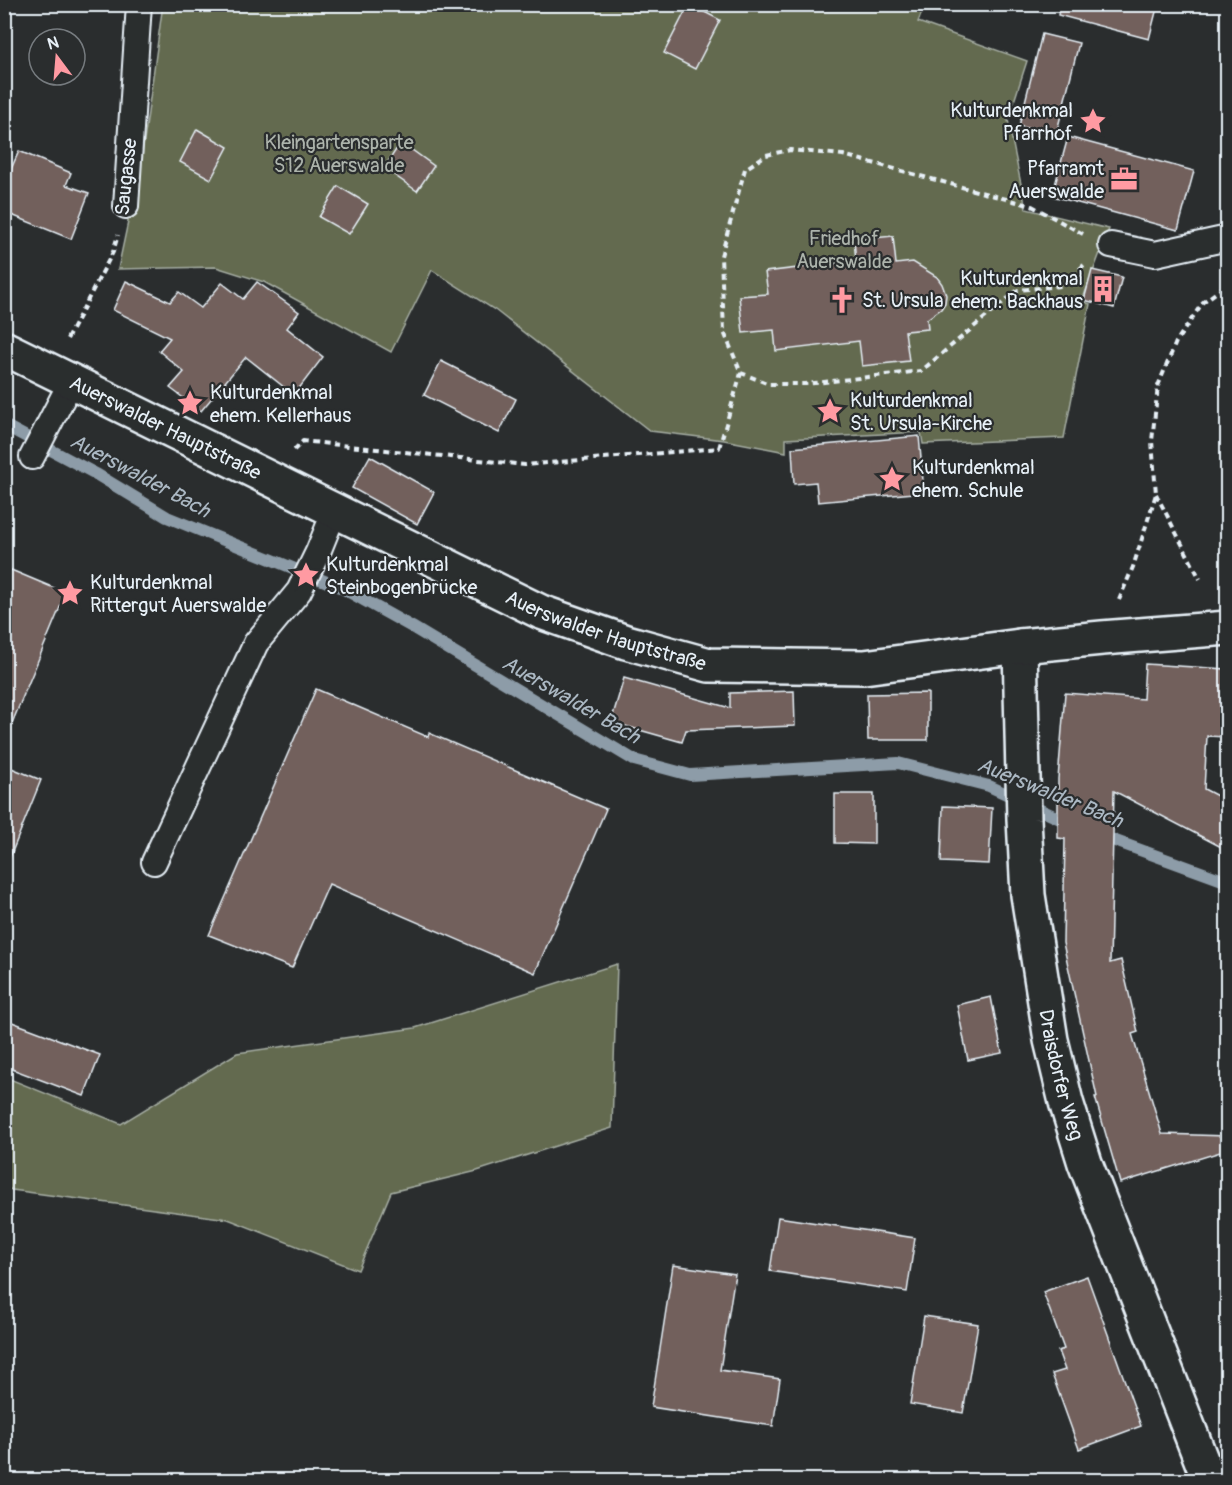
<svg xmlns="http://www.w3.org/2000/svg" width="1232" height="1485" font-family="Pangolin,sans-serif">
  <style>
    .green { fill: #646a50; stroke: #a6aea4; stroke-width: 1.5 }
    .lines { fill: none; stroke-linecap: round; stroke-linejoin: round }
    .stream { stroke: #8d9ca8; stroke-width: 12 }
    .building { fill: #72605c; stroke: #e8f1f8; stroke-width: 1.5 }
    .lane-casing { stroke: #e8f1f8; stroke-width: 28 }
    .street-casing { stroke: #e8f1f8; stroke-width: 38 }
    .secondary-casing { stroke: #e8f1f8; stroke-width: 38 }
    .path { stroke: #e8f1f8; stroke-width: 4; stroke-dasharray: 6 4.5; stroke-linecap: butt }
    .lane { stroke: #2a2d2e; stroke-width: 24 }
    .street { stroke: #2a2d2e; stroke-width: 33 }
    .secondary { stroke: #2a2d2e; stroke-width: 33 }
    .labels { text-anchor: middle; dominant-baseline: central; stroke-width: 4.5; stroke-linejoin: round; paint-order: stroke }
    .poi-label { font-size: 20px; fill: #e8f1f8; stroke: #2a2d2e; text-anchor: start }
    .park-label { font-size: 20px; fill: #adb4ac; stroke: #2a2d2e }
    .street-label { font-size: 20px; fill: #e8f1f8; stroke: #2a2d2e }
    .water-label { font-size: 21px; font-style: italic; fill: #abb8c3; stroke: #2a2d2e }
  </style>
  <rect width="100%" height="100%" fill="#2a2d2e"/>
  <filter id="ink" filterUnits="userSpaceOnUse"><feTurbulence type="fractalNoise" baseFrequency=".0167" numOctaves="2"/><feDisplacementMap in="SourceGraphic" scale="12" xChannelSelector="R" yChannelSelector="G"/><feConvolveMatrix kernelMatrix="1 2 1 2 8 2 1 2 1" color-interpolation-filters="sRGB"/></filter>
  <g filter="url(#ink)">
    <g class="green">
      <path d="M163,4L925,5L918,22L1027,61L1008,120L1026,209L1109,229L1082,301L1090,304L1064,438L923,444L921,432L786,439V452L724,440L650,431L495,310L432,270L391,352L264,282L216,267L118,269L142,156Z"/>
      <path d="M617,964L612,1128L477,1171L391,1192L358,1270L228,1219L12,1190L5,1187V1077L121,1124L237,1053L415,1028Z"/>
    </g>
    <g class="lines">
      <g class="stream">
        <path d="M4,425L96,474L167,517L342,588L412,627L634,760L690,775L898,763L989,786L1071,824"/>
        <path d="M1099,835L1228,882"/>
      </g>
    </g>
    <g class="building">
      <path d="M689,4L720,20L695,69L664,53Z"/>
      <path d="M1060,4H1158L1149,39L1058,15Z"/>
      <path d="M1042,34L1079,43L1056,135L1019,126Z"/>
      <path d="M197,129L228,147L211,179L180,162Z"/>
      <path d="M1068,137L1194,171L1178,230L1052,196Z"/>
      <path d="M401,142L434,166L417,191L384,168Z"/>
      <path d="M19,151L71,173L66,185L89,193L71,239L4,212V185Z"/>
      <path d="M338,186L368,204L349,234L319,217Z"/>
      <path d="M893,236L896,264L913,262L937,277L942,284L946,295L945,303L941,309L927,319L928,329L905,331L909,361L862,366L859,341L776,351L774,330L743,333L739,296L768,294L765,272L856,261L854,240Z"/>
      <path d="M1092,270L1122,277L1114,308L1084,300Z"/>
      <path d="M126,281L170,302L179,292L201,308L222,283L243,299L257,282L299,312L287,328L323,357L294,395L246,357L201,411L170,388L184,372L159,351L170,338L113,310Z"/>
      <path d="M441,361L516,399L499,433L424,395Z"/>
      <path d="M919,436L924,492L818,502L816,482L794,484L792,448Z"/>
      <path d="M370,456L434,492L417,524L352,488Z"/>
      <path d="M4,567L66,593L5,740H4Z"/>
      <path d="M1145,664L1227,669V737L1207,736L1204,789L1227,801V850L1114,791L1110,963L1121,960L1138,1032L1132,1034L1162,1134L1227,1136V1150L1120,1183L1095,1097H1097L1063,943L1065,839L1058,838V779L1065,693L1143,699Z"/>
      <path d="M624,678L730,708V693L794,691L795,726L686,730L682,742L611,722Z"/>
      <path d="M316,689L428,737L429,733L606,809L535,973L329,884L292,968L209,935Z"/>
      <path d="M928,693V740H868L867,694Z"/>
      <path d="M4,765L41,780L6,867H4Z"/>
      <path d="M835,794H874V844L835,843Z"/>
      <path d="M943,806L992,808L989,864L941,862Z"/>
      <path d="M991,997L1002,1053L968,1060L957,1005Z"/>
      <path d="M4,1019L100,1055L84,1096L4,1066Z"/>
      <path d="M778,1217L915,1238L907,1292L770,1271Z"/>
      <path d="M673,1265L735,1274L720,1370L780,1379L773,1426L651,1407Z"/>
      <path d="M1087,1276L1141,1426L1079,1449L1052,1374L1065,1370L1058,1351L1064,1349L1043,1292Z"/>
      <path d="M924,1316L978,1324L963,1413L910,1404Z"/>
    </g>
    <g class="lines">
      <defs>
        <g id="lane">
          <path d="M126,206L139,4"/>
          <path d="M1111,245L1155,254L1228,238"/>
          <path d="M32,457L72,380"/>
          <path d="M154,862L256,643L299,591L318,552L335,510"/>
        </g>
        <g id="street">
          <path id="s1" d="M1020,646L1024,819L1028,895L1051,1040L1066,1102L1085,1163L1209,1480"/>
        </g>
        <g id="secondary">
          <path id="s2" d="M4,348L541,612L626,642L709,665L864,667L1020,646L1102,638L1228,628"/>
        </g>
      </defs>
      <use href="#lane" class="lane-casing"/>
      <use href="#street" class="street-casing"/>
      <use href="#secondary" class="secondary-casing"/>
      <g class="path">
        <path d="M1083,234L1032,206L843,155L790,150L766,155L745,169L721,256L724,332L741,373L769,384H806L921,371L1018,290L1061,286L1085,264"/>
        <path d="M67,339L113,252L118,235"/>
        <path d="M294,450L303,441L525,465L719,448L741,373"/>
        <path d="M1156,494L1200,579"/>
        <path d="M1119,600L1133,567L1156,494L1152,441L1158,386L1176,342L1203,302L1228,284"/>
      </g>
      <use href="#lane" class="lane"/>
      <use href="#street" class="street"/>
      <use href="#secondary" class="secondary"/>
    </g>
  </g>
  <defs>
    <symbol id="sight-bare" viewBox="-9 -9 18 18"><path d="M0-6L1.8-2.2L6-1.7L2.9 1.2L3.7 5.4L0 3.3L-3.7 5.4L-2.9 1.2L-6-1.7L-1.8-2.2Z" fill="#ff9aa2" stroke="#2a2d2e" stroke-width="2.5" paint-order="stroke"/></symbol>
    <symbol id="office-bare" viewBox="-9 -9 18 18"><path d="M-6-3h4V-5.5h4V-3h4V5H-6ZM-1-4.5V-3h2v-1.5ZM-6 0V1H6V0Z" fill="#ff9aa2" stroke="#2a2d2e" stroke-width="2.5" paint-order="stroke"/></symbol>
    <symbol id="building-bare" viewBox="-9 -9 18 18"><path d="M-4-6H4V6H1V3H-1V6H-4ZM-2.5-4.3h1.7v1.8h-1.7ZM.8-4.3h1.7v1.8H.8ZM-2.5-1h1.7V.8h-1.7ZM.8-1h1.7V.8H.8Z" fill="#ff9aa2" stroke="#2a2d2e" stroke-width="2.5" paint-order="stroke"/></symbol>
    <symbol id="church-bare" viewBox="-9 -9 18 18"><path d="M-1.2-6h2.4v3.5h3.3v2.4h-3.3V6h-2.4V-.1h-3.3v-2.4h3.3Z" fill="#ff9aa2" stroke="#2a2d2e" stroke-width="2.5" paint-order="stroke"/></symbol>
  </defs>
  <g fill-rule="evenodd">
    <use href="#sight-bare" x="1074" y="102" width="38" height="38"/>
    <use href="#office-bare" x="1105" y="160" width="38" height="38"/>
    <use href="#building-bare" x="1084" y="270" width="38" height="38"/>
    <use href="#church-bare" x="823" y="281" width="38" height="38"/>
    <use href="#sight-bare" x="171" y="384" width="38" height="38"/>
    <use href="#sight-bare" x="811" y="392" width="38" height="38"/>
    <use href="#sight-bare" x="873" y="460" width="38" height="38"/>
    <use href="#sight-bare" x="287" y="556" width="38" height="38"/>
    <use href="#sight-bare" x="51" y="574" width="38" height="38"/>
  </g>
  <g class="labels">
    <g class="poi-label">
      <text x="1073" y="110" text-anchor="end">Kulturdenkmal<tspan x="1073" dy="23">Pfarrhof</tspan></text>
      <text x="1104" y="168" text-anchor="end">Pfarramt<tspan x="1104" dy="23">Auerswalde</tspan></text>
      <text x="1083" y="278" text-anchor="end">Kulturdenkmal<tspan x="1083" dy="23">ehem. Backhaus</tspan></text>
      <text x="862" y="300">St. Ursula</text>
      <text x="210" y="392">Kulturdenkmal<tspan x="210" dy="23">ehem. Kellerhaus</tspan></text>
      <text x="850" y="400">Kulturdenkmal<tspan x="850" dy="23">St. Ursula-Kirche</tspan></text>
      <text x="912" y="467">Kulturdenkmal<tspan x="912" dy="23">ehem. Schule</tspan></text>
      <text x="326" y="564">Kulturdenkmal<tspan x="326" dy="23">Steinbogenbrücke</tspan></text>
      <text x="90" y="582">Kulturdenkmal<tspan x="90" dy="23">Rittergut Auerswalde</tspan></text>
    </g>
    <g class="park-label">
      <text x="339" y="142">Kleingartensparte<tspan x="339" dy="23">S12 Auerswalde</tspan></text>
      <text x="844" y="238">Friedhof<tspan x="844" dy="23">Auerswalde</tspan></text>
    </g>
    <g class="street-label">
      <text transform="translate(126 177) rotate(-84)">Saugasse</text>
      <text stroke="none"><textPath href="#s2" startOffset="180">Auerswalder Hauptstraße</textPath></text>
      <text stroke="none"><textPath href="#s2" startOffset="666">Auerswalder Hauptstraße</textPath></text>
      <text stroke="none"><textPath href="#s1" startOffset="432">Draisdorfer Weg</textPath></text>
    </g>
    <g class="water-label">
      <text transform="translate(140 476) rotate(28)">Auerswalder Bach</text>
      <text transform="translate(571 700) rotate(30)">Auerswalder Bach</text>
      <text transform="translate(1050 793) rotate(22)">Auerswalder Bach</text>
    </g>
  </g>
  <rect width="1232" height="1485" fill="none" stroke="#2a2d2e" stroke-width="24"/>
  <rect x="12" y="12" width="1208" height="1461" fill="none" stroke="#e8f1f8" stroke-width="2" filter="url(#ink)"/>
  <g transform="translate(57 57) rotate(344)"><circle r="28" fill="#2a2d2e" stroke="#767b7f" stroke-width="1.5"/>
  <path d="M0-4.5L10 22L0 15L-10 22Z" fill="#ff9aa2"/>
  <text y="-9" font-size="16" font-weight="bold" text-anchor="middle" fill="#e8f1f8">N</text>
  </g>
</svg>
